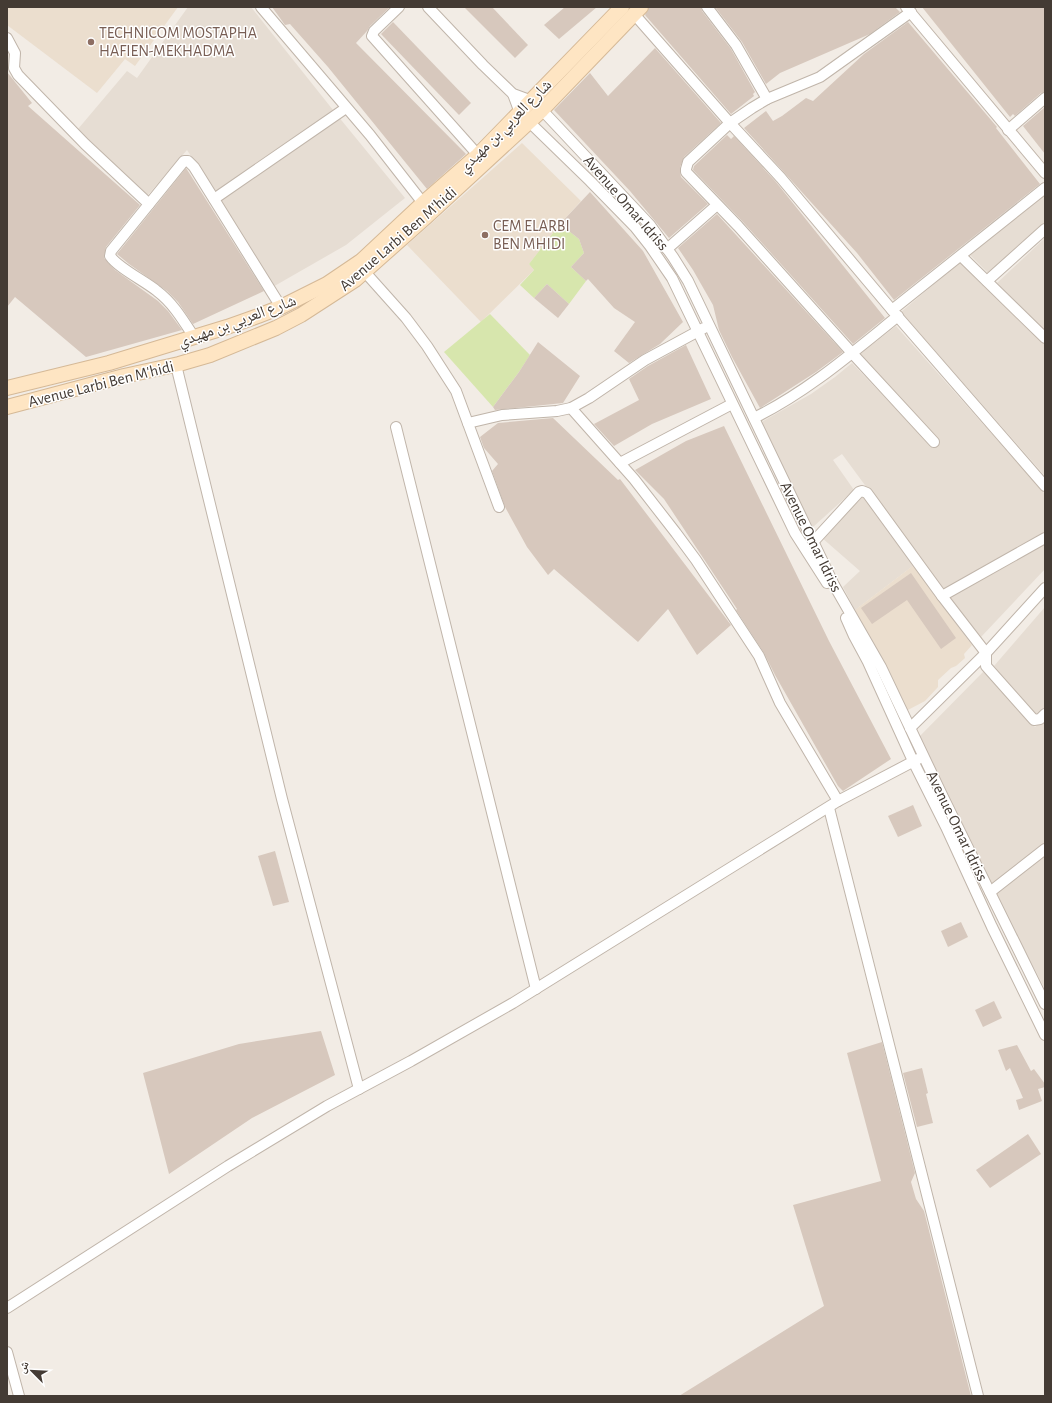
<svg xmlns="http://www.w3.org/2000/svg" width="1052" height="1403" font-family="'Alegreya Sans','Noto Naskh Arabic',sans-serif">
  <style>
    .residential { fill: #e6ddd3 }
    .education { fill: #ebdece }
    .green { fill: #d7e6ad }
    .building { fill: #d7c8bd }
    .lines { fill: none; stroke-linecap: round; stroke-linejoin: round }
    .minor-casing { stroke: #c0b5aa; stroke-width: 12 }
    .secondary-casing { stroke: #d5b997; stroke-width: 16 }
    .minor { stroke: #fff; stroke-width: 10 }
    .secondary { stroke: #fee5c3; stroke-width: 14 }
    .education-dot { fill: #8d6e63; stroke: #fff; stroke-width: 1.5 }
    .labels { text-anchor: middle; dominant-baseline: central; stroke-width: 3; stroke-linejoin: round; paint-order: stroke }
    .education-label { font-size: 16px; fill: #785e54; stroke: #fff; text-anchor: start }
    .street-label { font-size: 16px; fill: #443b34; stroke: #fff }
  </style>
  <rect width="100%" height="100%" fill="#f2ece5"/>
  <g class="residential">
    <path d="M188,7H251L333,110L405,198L346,245L271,288L215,192L187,150L147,196L78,129L127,71L137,78Z"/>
    <path d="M1044,192L1045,194V224L989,274L970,255Z"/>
    <path d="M1045,238V331L997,283Z"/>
    <path d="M961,261L1045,344V476L901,312Z"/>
    <path d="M896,326L1045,494V534L943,591L842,454L833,460L854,490L813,527L760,423L811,394L835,377L852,363L933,448L940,442L859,355Z"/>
    <path d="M863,493L914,565L855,610L843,587L860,571L821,537Z"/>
    <path d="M1045,542V569L981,637L948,598Z"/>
    <path d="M1045,607V708L1037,716L994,666Z"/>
    <path d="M985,670L1035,727L1045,718V843L991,886L917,739Z"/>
    <path d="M1045,854V989L995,893Z"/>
  </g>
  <g class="education">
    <path d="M7,7H178L135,66L125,59L97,93L7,25Z"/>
    <path d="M522,143L581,201L560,224L529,264L534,270L481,322L407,245Z"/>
    <path d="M914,565L932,592L972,645L964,654L965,658L956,666L951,668L938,680V687L925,701L906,711L855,610Z"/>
  </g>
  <g class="green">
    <path d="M560,224L579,239L584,253L571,267L586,281L569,304L547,284L534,298L520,285L534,270L529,264Z"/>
    <path d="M490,314L530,355L519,372L493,407L444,352Z"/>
  </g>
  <g class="building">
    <path d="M272,7H390L370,26L367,31L356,43L466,154L427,189L328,67L290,24L285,25Z"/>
    <path d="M464,7H492L528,45L515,58Z"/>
    <path d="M565,7H597L559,39L544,25Z"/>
    <path d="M649,7H701L702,11L731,49L755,92L753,94L754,96L731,114L645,15Z"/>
    <path d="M715,7H895L900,12L870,34L780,73L766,84L742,42Z"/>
    <path d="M922,7H1045V92L1041,93L1015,116L1013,114L1010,117Z"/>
    <path d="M393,22L471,103L459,115L381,34Z"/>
    <path d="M908,22L997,127L996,128L1040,184L894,300L857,253L744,128L766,111L773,121L782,116L806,98L813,101L864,54Z"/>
    <path d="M655,48L721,123L684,157L680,167V172L681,177L708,204L669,238L630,191L554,110L590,73L608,96Z"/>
    <path d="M7,72L32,103L28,106L140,205L106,247L104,258L115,270L158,301L168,311L182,330L86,357L15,297L7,307Z"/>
    <path d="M1045,107V154L1023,126Z"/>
    <path d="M727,135L731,139L734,136L776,182L885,318L853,344L743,222L693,170L694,166Z"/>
    <path d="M186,168L264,291L193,324L178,302L167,291L129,264L117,254Z"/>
    <path d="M590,192L643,251L683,322L660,344L629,363L614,351L635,322L614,308L588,279L586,281L571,267L584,253L579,239L560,224Z"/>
    <path d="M717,214L843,352L816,372L760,408L732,357L719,330L713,305L693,270L678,248Z"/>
    <path d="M547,284L569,304L558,318L534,298Z"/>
    <path d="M538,342L580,376L563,403L495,410L493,407L519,372Z"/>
    <path d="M686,345L711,399L652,424L614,446L594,424L639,400L629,379L648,366Z"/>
    <path d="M553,418L618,480L620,479L731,625L697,655L668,609L638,642L554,569L548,575L527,547L505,507L492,471L498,464L484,448L480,437L498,423Z"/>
    <path d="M724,426L829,641L891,759L843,791L838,786L775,675L764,653L736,610L737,609L664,499L635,470L686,441Z"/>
    <path d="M911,573L956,638L941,649L907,600L872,624L861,608Z"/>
    <path d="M913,805L922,826L898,837L888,816Z"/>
    <path d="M275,851L289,902L273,906L258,856Z"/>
    <path d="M961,922L968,937L948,947L941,931Z"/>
    <path d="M994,1001L1002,1018L983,1027L975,1010Z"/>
    <path d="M321,1031L335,1075L252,1118L169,1174L143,1073L239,1044Z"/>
    <path d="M882,1042L915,1173L911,1182L916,1199L924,1211L971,1396H679L824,1306L793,1205L881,1181L847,1053Z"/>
    <path d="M1017,1045L1031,1071L1034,1069L1045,1084V1087L1038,1089L1042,1101L1019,1110L1016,1100L1023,1098L1010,1068L1006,1071L998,1050Z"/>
    <path d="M922,1068L928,1093L926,1094L933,1123L917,1127L903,1073Z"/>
    <path d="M1028,1134L1041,1154L990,1188L976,1170Z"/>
  </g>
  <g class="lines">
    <defs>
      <g id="minor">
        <path d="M261,7L370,135L423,203"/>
        <path d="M399,7L374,31L372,36L478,155"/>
        <path d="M428,7L483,65L513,94L532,101L542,110L650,225L673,257L688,281L834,585L881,667L943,797L1045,1004"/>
        <path d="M707,7L736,45L767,99"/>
        <path d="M906,7L1045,173"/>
        <path d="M911,12L820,77L767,99L752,108L730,123L688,162L686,169V172L738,226L852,353L934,442"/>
        <path d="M634,14L730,123L781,178L892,310L1045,486"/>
        <path d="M7,38L15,53L14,68L18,75L85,144L149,204"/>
        <path d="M513,94L520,113L590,181L635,227L650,246L672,278L795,533L827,583"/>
        <path d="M1008,130L1045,98"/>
        <path d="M214,199L346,108"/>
        <path d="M667,249L717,205"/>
        <path d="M961,256L1045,338"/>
        <path d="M364,271L406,318L427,346L456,391L499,507"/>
        <path d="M987,281L1045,229"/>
        <path d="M892,310L1045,188"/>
        <path d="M194,337C183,320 173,303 157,291C145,281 118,268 110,256L111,251L184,161H188L194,167L281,307"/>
        <path d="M176,365L282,799L359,1089"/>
        <path d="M571,408L634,479L676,533L696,560L759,656L780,703L838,801"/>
        <path d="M754,418C807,392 852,353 898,316"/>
        <path d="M468,423L502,415L557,411L571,408L589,398L645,360L704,328"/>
        <path d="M396,427L536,989"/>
        <path d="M620,463L732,404"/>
        <path d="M814,541L859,492L862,491L867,493L942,596L986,653V666L1034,720L1040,719L1045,714"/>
        <path d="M942,596L1045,538"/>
        <path d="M846,618L854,636L868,662L913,761L946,827L992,927L1045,1035"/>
        <path d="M910,728L986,653L1045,588"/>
        <path d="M829,808L978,1396"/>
        <path d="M990,892L1045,849"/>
        <path d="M7,1308L228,1166L327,1106L411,1061L513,1003L838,801L918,759"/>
        <path d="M7,1352L19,1396"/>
      </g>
      <g id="secondary">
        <path d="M7,388L109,363L227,327L258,316L281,307L327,284L361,261L423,203L478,155L622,7"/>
        <path d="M7,407L124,376L179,364L210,355L276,328L301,315L355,280L426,217L542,110L641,7"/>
      </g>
    </defs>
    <use href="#minor" class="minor-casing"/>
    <use href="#secondary" class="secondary-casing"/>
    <use href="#minor" class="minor"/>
    <use href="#secondary" class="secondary"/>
  </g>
  <g class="education-dot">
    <circle cx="91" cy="42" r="4"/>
    <circle cx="485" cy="235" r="4"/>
  </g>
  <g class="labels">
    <g class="education-label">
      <text x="99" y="33">TECHNICOM MOSTAPHA<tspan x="99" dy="18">HAFIEN-MEKHADMA</tspan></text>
      <text x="493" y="226">CEM ELARBI<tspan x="493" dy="18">BEN MHIDI</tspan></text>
    </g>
    <g class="street-label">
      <text transform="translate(505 126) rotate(-45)">شارع العربي بن مهيدي</text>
      <text transform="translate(626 203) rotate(49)">Avenue Omar Idriss</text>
      <text transform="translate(398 239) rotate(-41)">Avenue Larbi Ben M'hidi</text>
      <text transform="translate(237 321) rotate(-20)">شارع العربي بن مهيدي</text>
      <text transform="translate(101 384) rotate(-14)">Avenue Larbi Ben M'hidi</text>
      <text transform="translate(811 537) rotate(64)">Avenue Omar Idriss</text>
      <text transform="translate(957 826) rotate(64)">Avenue Omar Idriss</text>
    </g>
  </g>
  <rect width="1052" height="1403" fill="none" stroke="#443b34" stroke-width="16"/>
  <g transform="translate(32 1371) rotate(294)" stroke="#ffffff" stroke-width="3" paint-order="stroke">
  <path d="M0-3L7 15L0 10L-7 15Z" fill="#443b34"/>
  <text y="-6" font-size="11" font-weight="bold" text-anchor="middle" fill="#443b34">ش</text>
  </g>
</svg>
